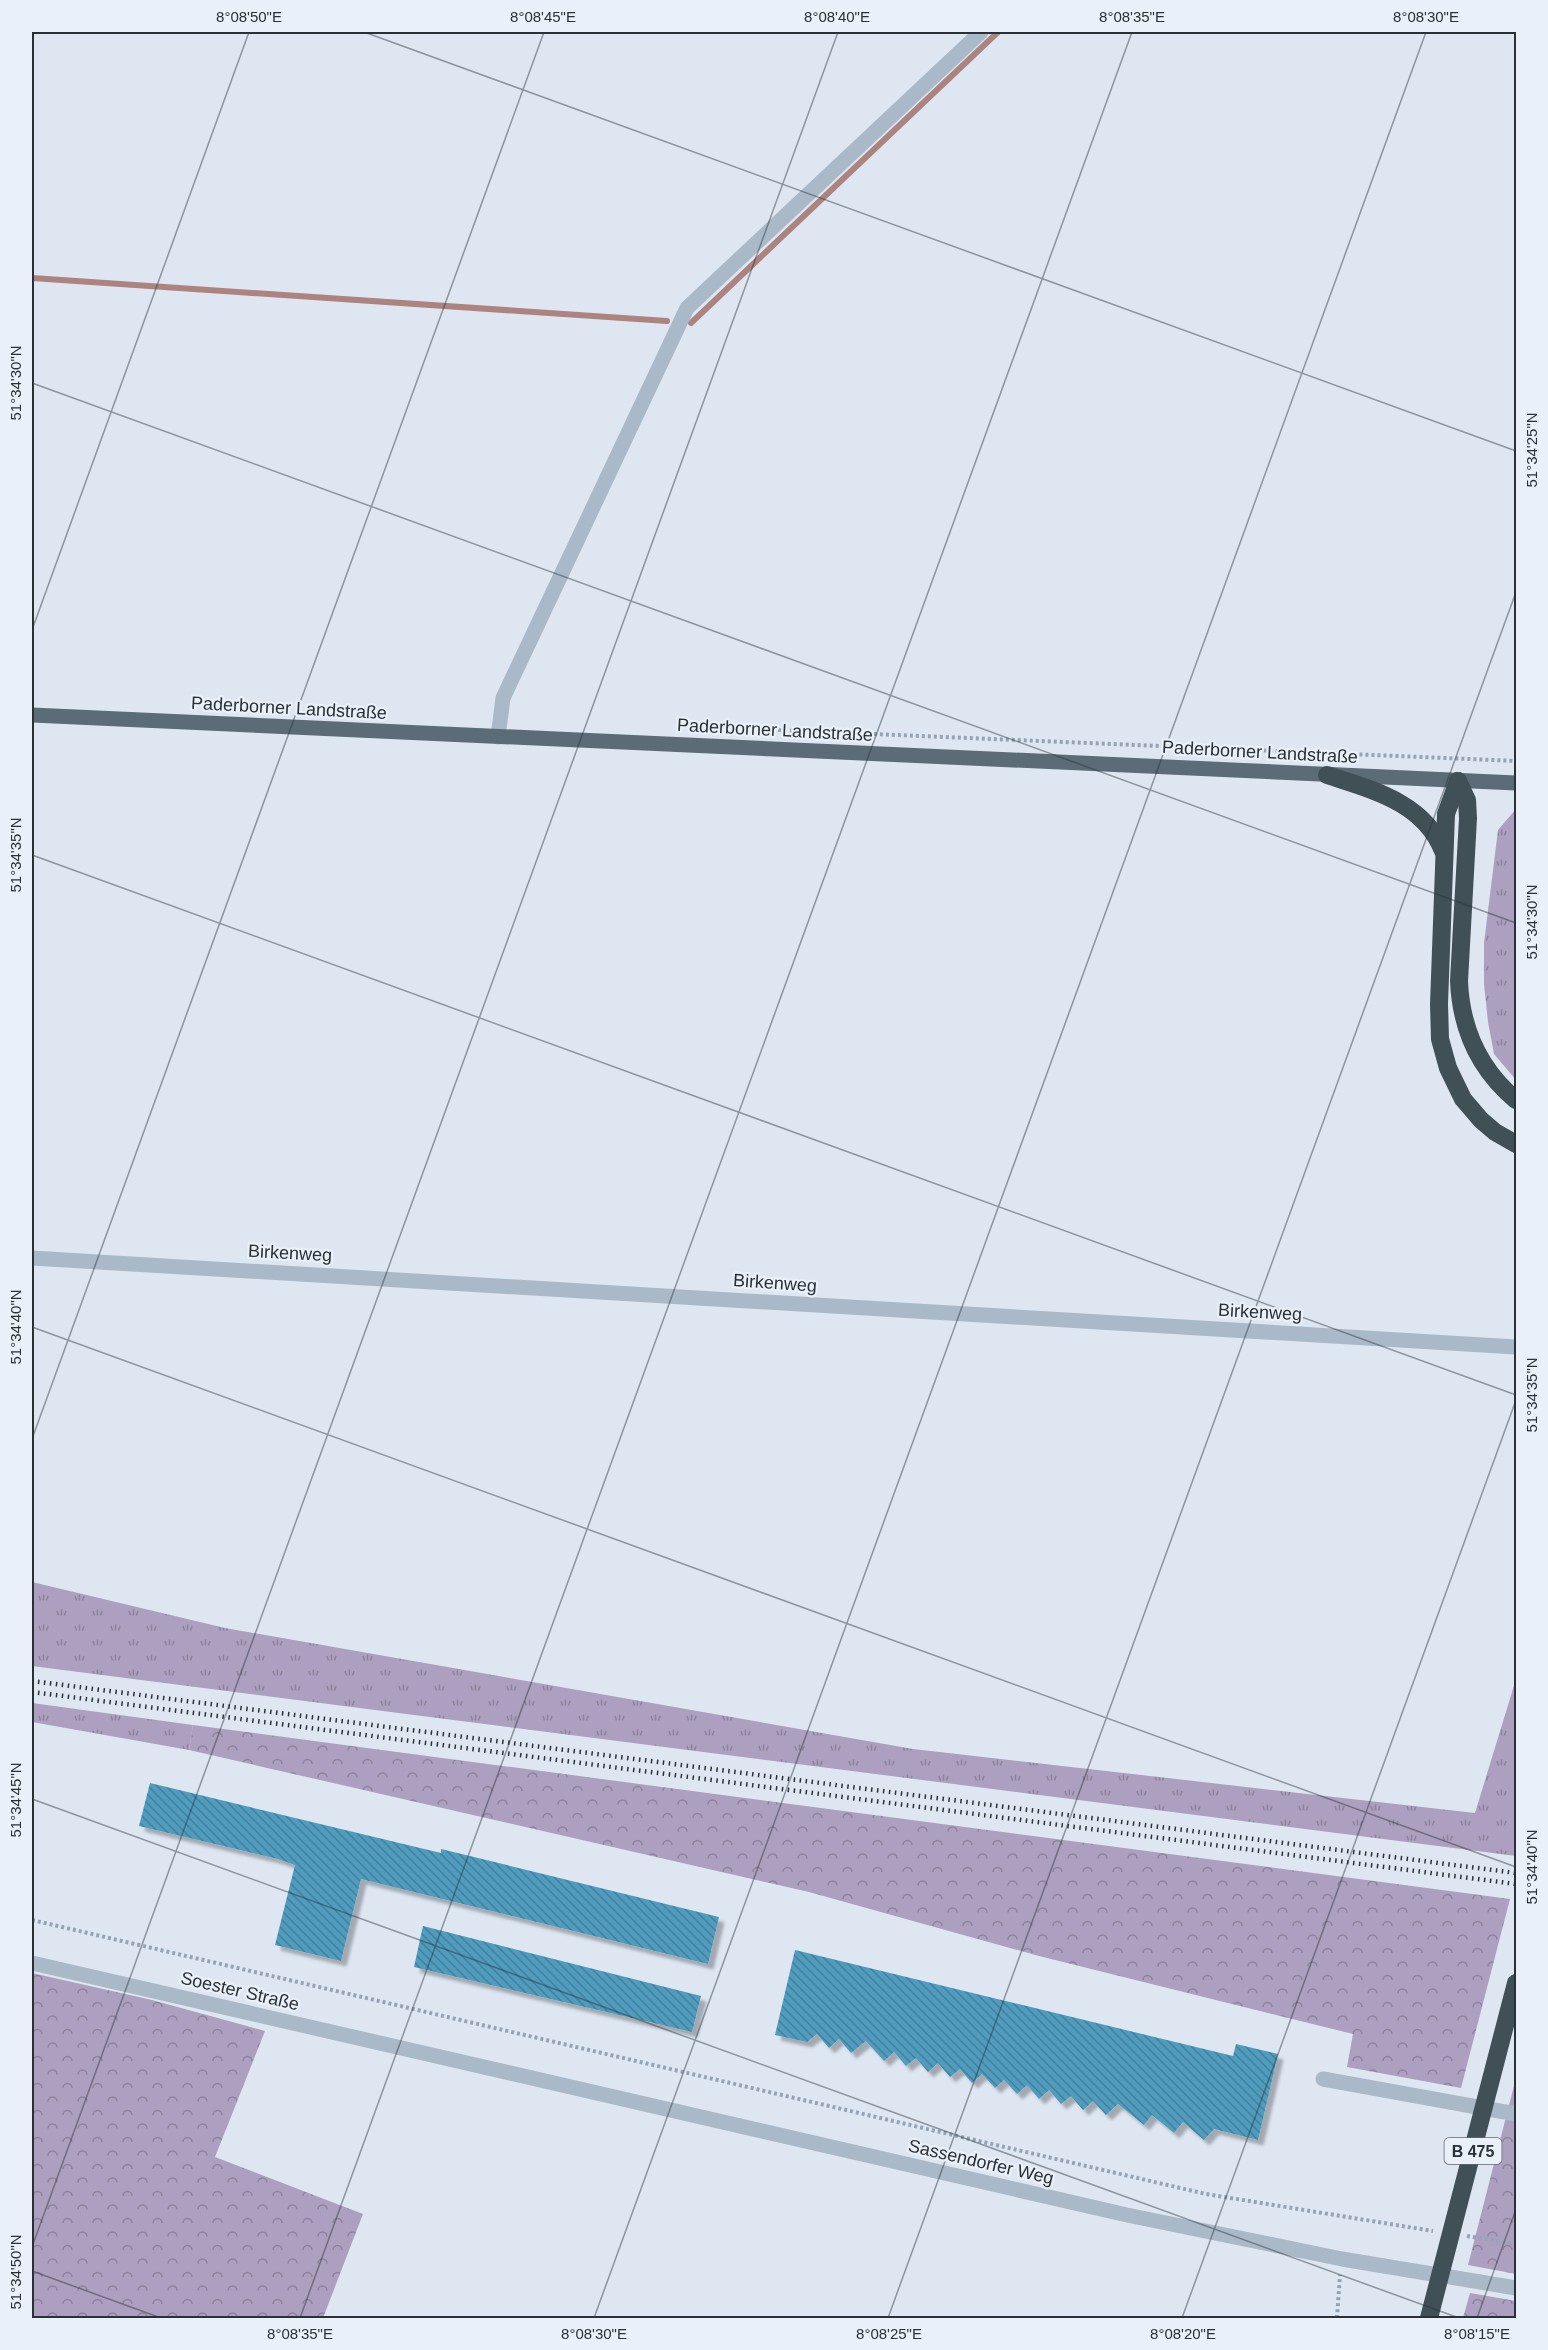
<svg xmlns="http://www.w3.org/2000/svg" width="1548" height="2350" font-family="Helvetica,sans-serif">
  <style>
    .grass { fill: url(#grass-tufts) }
    .forest { fill: url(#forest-crowns) }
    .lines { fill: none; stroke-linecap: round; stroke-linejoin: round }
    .stream { stroke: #ac837f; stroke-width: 6 }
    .building { fill: url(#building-back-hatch); filter: url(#shadow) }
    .path { stroke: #95a4b4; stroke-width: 4; stroke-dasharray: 3 3; stroke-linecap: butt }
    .minor { stroke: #aab9c8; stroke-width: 15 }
    .major { stroke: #5b6c77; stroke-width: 15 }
    .highway { stroke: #414f57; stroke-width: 18 }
    .rail { stroke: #293136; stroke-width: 4.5; stroke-dasharray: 1.5 4.5; stroke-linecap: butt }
    .ticks { fill: none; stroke: #293136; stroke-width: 1.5; stroke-opacity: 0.45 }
    .labels { text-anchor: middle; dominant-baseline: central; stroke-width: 4.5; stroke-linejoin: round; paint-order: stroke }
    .shield { fill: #eaf0f9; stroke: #636a70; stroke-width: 1.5 }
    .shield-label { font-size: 16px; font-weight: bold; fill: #293136 }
    .street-label { font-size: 18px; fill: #293136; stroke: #eaf0f9 }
    .neatline { fill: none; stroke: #293136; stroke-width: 2 }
    .ticks-label { font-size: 15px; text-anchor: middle; fill: #293136 }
  </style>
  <defs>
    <pattern id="grass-tufts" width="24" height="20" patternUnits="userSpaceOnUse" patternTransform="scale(1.5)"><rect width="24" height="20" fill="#ac9fbf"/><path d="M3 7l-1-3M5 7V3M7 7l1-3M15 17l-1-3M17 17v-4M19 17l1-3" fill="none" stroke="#8c829c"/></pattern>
    <pattern id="forest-crowns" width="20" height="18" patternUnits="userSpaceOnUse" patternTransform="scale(1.5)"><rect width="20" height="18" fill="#ac9fbf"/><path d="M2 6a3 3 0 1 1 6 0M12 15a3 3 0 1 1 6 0" fill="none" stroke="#8c829c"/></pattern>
    <pattern id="building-back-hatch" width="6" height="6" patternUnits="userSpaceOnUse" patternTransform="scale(1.5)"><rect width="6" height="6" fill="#4f9cbe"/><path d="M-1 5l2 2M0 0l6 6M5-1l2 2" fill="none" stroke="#42809b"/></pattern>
    <filter id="shadow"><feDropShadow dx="5.5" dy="5.5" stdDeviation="1.5" flood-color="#0004"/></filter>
  </defs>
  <rect width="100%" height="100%" fill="#dee6f1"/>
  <g class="grass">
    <path d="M1516,809V1080L1494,1054L1488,1022L1484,984V943L1498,830Z"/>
    <path d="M32,1582L225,1628L913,1749L1475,1813L1516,1679V1856L32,1666Z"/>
    <path d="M32,1703L193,1725L189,1750L32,1722Z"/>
  </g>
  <g class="forest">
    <path d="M193,1725L1510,1899L1461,2088L1347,2067L1353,2034L1039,1956L809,1892L189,1750Z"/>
    <path d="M32,1973L152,2000L265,2031L215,2157L363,2214L323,2318H32Z"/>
    <path d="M1516,2078V2274L1468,2265Z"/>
    <path d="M1470,2293L1516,2301V2318H1463Z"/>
  </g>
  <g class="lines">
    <g class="stream">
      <path d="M32,278L667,321"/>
      <path d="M691,323L998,32"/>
    </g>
  </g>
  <g class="building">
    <path d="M150,1783L441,1853V1849L719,1917L708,1964L361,1879L341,1961L275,1945L295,1865L278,1859L139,1826Z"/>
    <path d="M423,1926L701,1996L692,2032L414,1967Z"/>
    <path d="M795,1950L1233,2056L1236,2044L1278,2054L1258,2140L1214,2129L1204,2140L1183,2122L1174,2133L1152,2115L1144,2125L1118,2104L1106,2115L1093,2101L1083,2110L1071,2096L1061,2104L1049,2090L1039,2099L1027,2085L1017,2094L1004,2080L995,2088L982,2074L972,2083L960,2069L950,2077L938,2063L928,2072L916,2058L906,2066L894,2052L884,2061L866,2041L851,2053L839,2039L829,2048L817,2034L807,2042L775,2035Z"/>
  </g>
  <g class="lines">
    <g class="path">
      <path d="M778,730L1516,761"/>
      <path d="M32,1920L1206,2194L1433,2231"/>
      <path d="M1467,2236L1516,2244"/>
      <path d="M1337,2318L1340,2275"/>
    </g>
    <g class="minor">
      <path d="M498,737L503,698L687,308L981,32"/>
      <path d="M32,1258L1516,1347"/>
      <path d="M32,1963L1127,2215L1342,2259L1516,2288"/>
      <path d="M1323,2079L1516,2114"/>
    </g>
    <path class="major" d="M32,715L1516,783"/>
    <g class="highway">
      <path d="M1327,775C1372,790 1424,802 1443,851"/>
      <path d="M1458,781L1446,814L1439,1004L1440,1039L1448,1068L1463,1099L1481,1120L1495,1132L1516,1144"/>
      <path d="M1458,781L1467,800L1468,818L1459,981C1461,1029 1480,1070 1516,1100"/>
      <path d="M1429,2318L1516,1983"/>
    </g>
    <g class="rail">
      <path d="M32,1681L1516,1873"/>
      <path d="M32,1692L1516,1884"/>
    </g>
  </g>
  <path class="ticks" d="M364,32L1516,451M32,383L1516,923M32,630L249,32M32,855L1516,1395M32,1327L1516,1867M32,1439L544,32M32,1799L1459,2318M32,2247L838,32M32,2271L161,2318M300,2318L1132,32M594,2318L1426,32M888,2318L1516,592M1182,2318L1516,1400M1477,2318L1516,2209"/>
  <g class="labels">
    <rect class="shield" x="1444.5" y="2138" width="57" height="26" rx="4.5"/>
    <g class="shield-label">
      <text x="1473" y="2151">B 475</text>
    </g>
    <g class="street-label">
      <text transform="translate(289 708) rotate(3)">Paderborner Landstraße</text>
      <text transform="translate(775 730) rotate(3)">Paderborner Landstraße</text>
      <text transform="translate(1260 752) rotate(3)">Paderborner Landstraße</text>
      <text transform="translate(290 1253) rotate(3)">Birkenweg</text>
      <text transform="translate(775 1283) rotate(4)">Birkenweg</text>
      <text transform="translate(1260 1312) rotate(3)">Birkenweg</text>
      <text transform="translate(240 1991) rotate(13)">Soester Straße</text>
      <text transform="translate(981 2162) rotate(13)">Sassendorfer Weg</text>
    </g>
  </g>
  <rect width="1548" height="2350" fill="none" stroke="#eaf0f9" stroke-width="66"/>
  <rect x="33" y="33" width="1482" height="2284" class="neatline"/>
  <g class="ticks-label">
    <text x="249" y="22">8°08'50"E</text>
    <text x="543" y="22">8°08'45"E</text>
    <text x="837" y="22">8°08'40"E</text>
    <text x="1132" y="22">8°08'35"E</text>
    <text x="1426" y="22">8°08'30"E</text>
    <text transform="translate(16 383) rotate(-90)" y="5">51°34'30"N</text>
    <text transform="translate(1532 450) rotate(-90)" y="5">51°34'25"N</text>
    <text transform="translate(16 855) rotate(-90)" y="5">51°34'35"N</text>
    <text transform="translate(1532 922) rotate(-90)" y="5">51°34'30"N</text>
    <text transform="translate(16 1327) rotate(-90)" y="5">51°34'40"N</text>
    <text transform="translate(1532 1395) rotate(-90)" y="5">51°34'35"N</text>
    <text transform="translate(16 1800) rotate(-90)" y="5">51°34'45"N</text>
    <text transform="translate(1532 1867) rotate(-90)" y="5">51°34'40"N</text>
    <text transform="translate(16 2272) rotate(-90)" y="5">51°34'50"N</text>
    <text x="300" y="2339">8°08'35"E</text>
    <text x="594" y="2339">8°08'30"E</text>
    <text x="889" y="2339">8°08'25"E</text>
    <text x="1183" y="2339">8°08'20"E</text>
    <text x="1477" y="2339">8°08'15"E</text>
  </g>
</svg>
